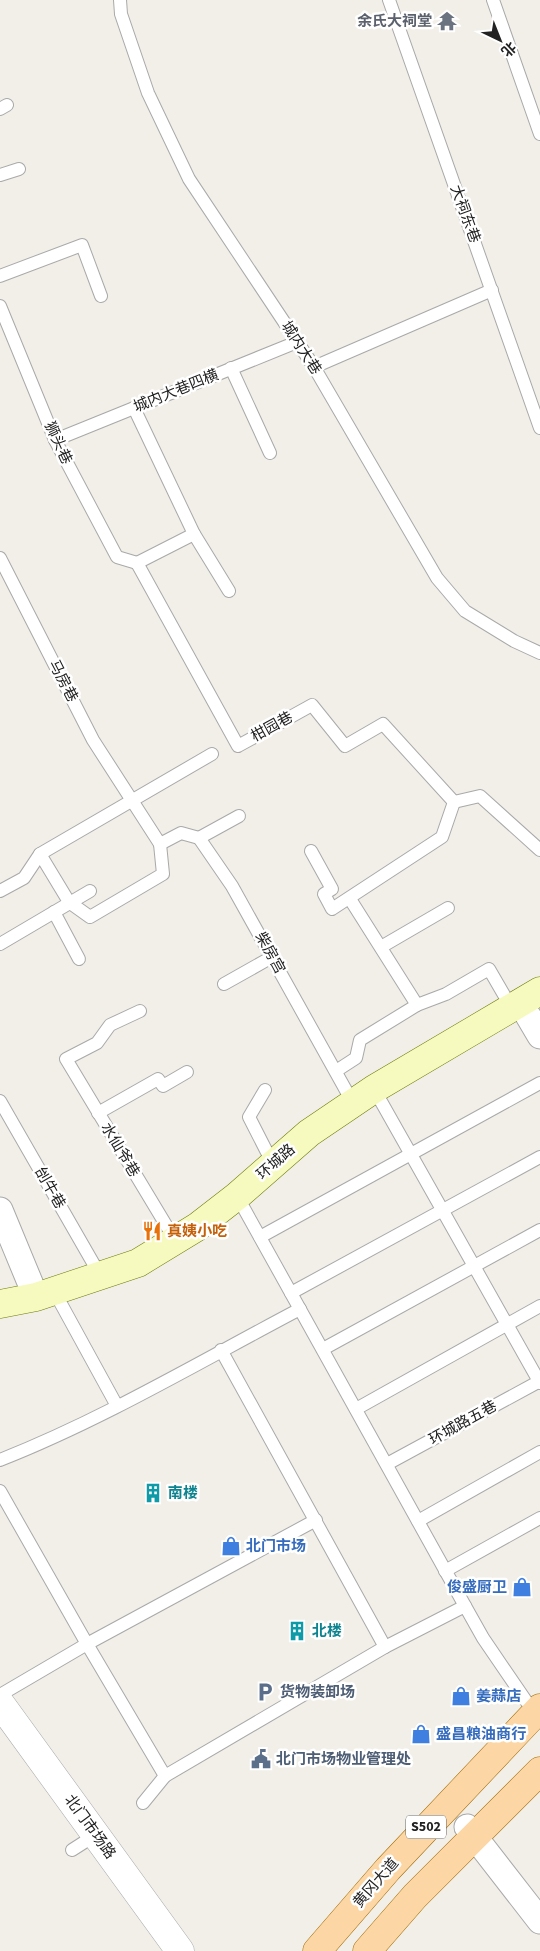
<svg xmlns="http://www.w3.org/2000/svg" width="540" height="1951" font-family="'Source Sans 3','Noto Sans SC',sans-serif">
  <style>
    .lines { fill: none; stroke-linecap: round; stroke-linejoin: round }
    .service-casing { stroke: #a9a9a9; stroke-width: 14 }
    .minor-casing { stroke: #a9a9a9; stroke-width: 27 }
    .tertiary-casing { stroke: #a9a9a9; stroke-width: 29 }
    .secondary-casing { stroke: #707d05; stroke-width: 29 }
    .primary-casing { stroke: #a06b00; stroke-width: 29 }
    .service { stroke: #fff; stroke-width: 12 }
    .minor { stroke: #fff; stroke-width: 25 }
    .tertiary { stroke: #fff; stroke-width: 28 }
    .secondary { stroke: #f7fabf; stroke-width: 28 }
    .primary { stroke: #fcd6a4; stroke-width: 28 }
    .labels { text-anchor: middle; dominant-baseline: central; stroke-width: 5; stroke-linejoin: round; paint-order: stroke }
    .shield { fill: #fff; stroke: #646464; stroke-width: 1 }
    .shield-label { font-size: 14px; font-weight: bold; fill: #222 }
    .worship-label { font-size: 15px; font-weight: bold; fill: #5b616d; stroke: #fff; text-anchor: end }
    .street-label { font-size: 15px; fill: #222; stroke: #fff }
    .food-label { font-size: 15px; font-weight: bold; fill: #c56008; stroke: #fff; text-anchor: start }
    .culture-label { font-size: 15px; font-weight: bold; fill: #0d838f; stroke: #fff; text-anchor: start }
    .shop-label { font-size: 15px; font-weight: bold; fill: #366cbe; stroke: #fff; text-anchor: start }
    .service-label { font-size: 15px; font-weight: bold; fill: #4e5e75; stroke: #fff; text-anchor: start }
  </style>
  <rect width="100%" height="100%" fill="#f2efe9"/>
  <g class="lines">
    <defs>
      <g id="service">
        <path d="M120,0L121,14L148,93L189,179L314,367L437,578L465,611L514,641L540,653"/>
        <path d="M389,0L540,428"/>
        <path d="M493,0L540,134"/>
        <path d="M0,109L7,105"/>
        <path d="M0,175L19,169"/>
        <path d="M0,276L82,245L101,296"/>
        <path d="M0,306L55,440L117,557L137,563"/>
        <path d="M314,367L492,290"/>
        <path d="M231,368L270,453"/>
        <path d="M134,408L194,534L229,591"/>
        <path d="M55,440L297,342"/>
        <path d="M0,558L93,740L160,844L181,833L199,838"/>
        <path d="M137,563L238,746L312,705L345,746L383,724L454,802"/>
        <path d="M137,563L194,534"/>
        <path d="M454,802L480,796L540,850"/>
        <path d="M199,838L232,886L353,1103"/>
        <path d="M199,838L239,816"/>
        <path d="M160,844L163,874L90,917L69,902L40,854L212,754"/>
        <path d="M311,851L332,889L324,894L332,909L442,837L454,802"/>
        <path d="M0,891L24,878L40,854"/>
        <path d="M350,899L417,1005"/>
        <path d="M54,912L79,959"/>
        <path d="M0,944L90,891"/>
        <path d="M381,947L448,908"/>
        <path d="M224,984L272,957"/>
        <path d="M140,1011L110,1025L97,1043L66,1059L175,1240"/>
        <path d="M336,1071L356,1058L360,1040L417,1005L446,994L489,969L511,1007"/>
        <path d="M374,1089L540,1383"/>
        <path d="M265,1090L249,1117L273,1164"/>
        <path d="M0,1101L100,1275"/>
        <path d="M98,1113L158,1079L163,1086L187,1072"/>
        <path d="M237,1196L465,1606"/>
        <path d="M260,1237L540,1083"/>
        <path d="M54,1291L117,1406"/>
        <path d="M291,1293L540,1157"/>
        <path d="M323,1349L540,1230"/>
        <path d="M221,1350L385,1647"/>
        <path d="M356,1409L540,1306"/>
        <path d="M0,1460C104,1419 201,1361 300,1309"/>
        <path d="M387,1464L540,1381"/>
        <path d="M0,1491L87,1644L165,1776L143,1803"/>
        <path d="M418,1521L540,1452"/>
        <path d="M445,1571L540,1518"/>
        <path d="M0,1695L87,1644L316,1520"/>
        <path d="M165,1776L385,1647L465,1606L483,1638L526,1701"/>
        <path d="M72,1850L97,1834"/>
      </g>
      <g id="minor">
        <path d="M520,1002L540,1036"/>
        <path d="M0,1210L36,1297"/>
        <path d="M467,1827L540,1921"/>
      </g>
      <path id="tertiary" d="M0,1703L180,1951"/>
      <path id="secondary" d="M0,1304L36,1297L138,1263L197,1227L237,1196L309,1133L374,1089L540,991"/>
      <g id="primary">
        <path d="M317,1951L388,1869L540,1708"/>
        <path d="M367,1951L415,1896L540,1771"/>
      </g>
    </defs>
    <use href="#service" class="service-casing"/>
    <use href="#minor" class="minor-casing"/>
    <use href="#tertiary" class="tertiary-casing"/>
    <use href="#secondary" class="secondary-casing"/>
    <use href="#primary" class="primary-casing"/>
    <use href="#service" class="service"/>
    <use href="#minor" class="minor"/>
    <use href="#tertiary" class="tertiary"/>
    <use href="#secondary" class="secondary"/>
    <use href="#primary" class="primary"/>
  </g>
  <defs>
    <symbol id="temple-bare" viewBox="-9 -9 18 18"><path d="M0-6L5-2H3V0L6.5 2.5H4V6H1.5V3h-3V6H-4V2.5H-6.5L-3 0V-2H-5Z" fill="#6b7280" stroke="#fff" stroke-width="2.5" paint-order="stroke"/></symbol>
    <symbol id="restaurant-bare" viewBox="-9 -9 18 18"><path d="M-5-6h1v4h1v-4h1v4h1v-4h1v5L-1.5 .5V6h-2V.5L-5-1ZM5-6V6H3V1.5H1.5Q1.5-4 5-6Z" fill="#e8710a" stroke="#fff" stroke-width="2.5" paint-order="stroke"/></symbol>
    <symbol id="building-bare" viewBox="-9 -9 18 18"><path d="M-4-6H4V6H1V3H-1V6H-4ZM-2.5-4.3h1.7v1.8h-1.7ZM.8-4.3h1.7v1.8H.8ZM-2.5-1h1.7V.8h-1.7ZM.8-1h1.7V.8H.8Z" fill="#0f9aa8" stroke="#fff" stroke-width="2.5" paint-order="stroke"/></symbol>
    <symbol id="shop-bare" viewBox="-9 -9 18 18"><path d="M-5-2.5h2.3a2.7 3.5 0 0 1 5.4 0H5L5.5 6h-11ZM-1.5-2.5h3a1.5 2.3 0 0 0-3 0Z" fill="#3f7fe0" stroke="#fff" stroke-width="2.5" paint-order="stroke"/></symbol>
    <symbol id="parking-bare" viewBox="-9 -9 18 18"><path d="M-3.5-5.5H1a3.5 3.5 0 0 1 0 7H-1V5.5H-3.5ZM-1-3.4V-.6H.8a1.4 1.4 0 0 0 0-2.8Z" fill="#5c6f8a" stroke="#fff" stroke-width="2.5" paint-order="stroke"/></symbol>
    <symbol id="civic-bare" viewBox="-9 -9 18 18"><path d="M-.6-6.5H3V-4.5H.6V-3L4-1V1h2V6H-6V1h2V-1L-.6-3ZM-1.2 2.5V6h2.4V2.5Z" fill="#5c6f8a" stroke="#fff" stroke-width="2.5" paint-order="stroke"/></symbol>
  </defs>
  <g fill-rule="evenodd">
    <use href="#temple-bare" x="433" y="7" width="28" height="28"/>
    <use href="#restaurant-bare" x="138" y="1217" width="28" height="28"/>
    <use href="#building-bare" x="139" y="1479" width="28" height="28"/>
    <use href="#shop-bare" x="217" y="1532" width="28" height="28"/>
    <use href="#shop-bare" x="508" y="1573" width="28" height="28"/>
    <use href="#building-bare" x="283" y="1617" width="28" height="28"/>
    <use href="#parking-bare" x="251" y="1678" width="28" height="28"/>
    <use href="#shop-bare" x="447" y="1682" width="28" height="28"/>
    <use href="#shop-bare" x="407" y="1720" width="28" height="28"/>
    <use href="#civic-bare" x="247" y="1745" width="28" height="28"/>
  </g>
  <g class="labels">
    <rect class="shield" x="406" y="1815.5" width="40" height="23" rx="4"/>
    <g class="shield-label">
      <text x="426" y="1827">S502</text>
    </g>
    <g class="worship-label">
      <text x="432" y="21">余氏大祠堂</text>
    </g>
    <g class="street-label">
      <text transform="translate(465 214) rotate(70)">大祠东巷</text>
      <text transform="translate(301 348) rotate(57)">城内大巷</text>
      <text transform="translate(176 391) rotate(-22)">城内大巷四横</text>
      <text transform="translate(58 443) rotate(65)">狮头巷</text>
      <text transform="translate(63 681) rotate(63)">马房巷</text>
      <text transform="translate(272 727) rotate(-29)">柑园巷</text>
      <text transform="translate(270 953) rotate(61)">柴房宫</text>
      <text transform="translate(120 1150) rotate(59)">水仙爷巷</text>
      <text transform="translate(276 1162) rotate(-41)">环城路</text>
      <text transform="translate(50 1188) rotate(60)">刣牛巷</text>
      <text transform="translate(463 1423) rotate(-29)">环城路五巷</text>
      <text transform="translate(90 1827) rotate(54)">北门市场路</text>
      <text transform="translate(376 1883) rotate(-49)">黄冈大道</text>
    </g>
    <g class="food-label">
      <text x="167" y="1231">真姨小吃</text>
    </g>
    <g class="culture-label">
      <text x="168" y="1493">南楼</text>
      <text x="312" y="1631">北楼</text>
    </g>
    <g class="shop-label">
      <text x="246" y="1546">北门市场</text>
      <text x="507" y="1587" text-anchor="end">俊盛厨卫</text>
      <text x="476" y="1696">姜蒜店</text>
      <text x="436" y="1734">盛昌粮油商行</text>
    </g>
    <g class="service-label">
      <text x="280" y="1692">货物装卸场</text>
      <text x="276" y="1759">北门市场物业管理处</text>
    </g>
  </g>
  <g transform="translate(500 40) rotate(137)" stroke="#ffffff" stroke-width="4" paint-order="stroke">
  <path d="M0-4L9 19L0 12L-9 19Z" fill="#222222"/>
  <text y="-8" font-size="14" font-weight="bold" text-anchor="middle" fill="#222222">北</text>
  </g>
</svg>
